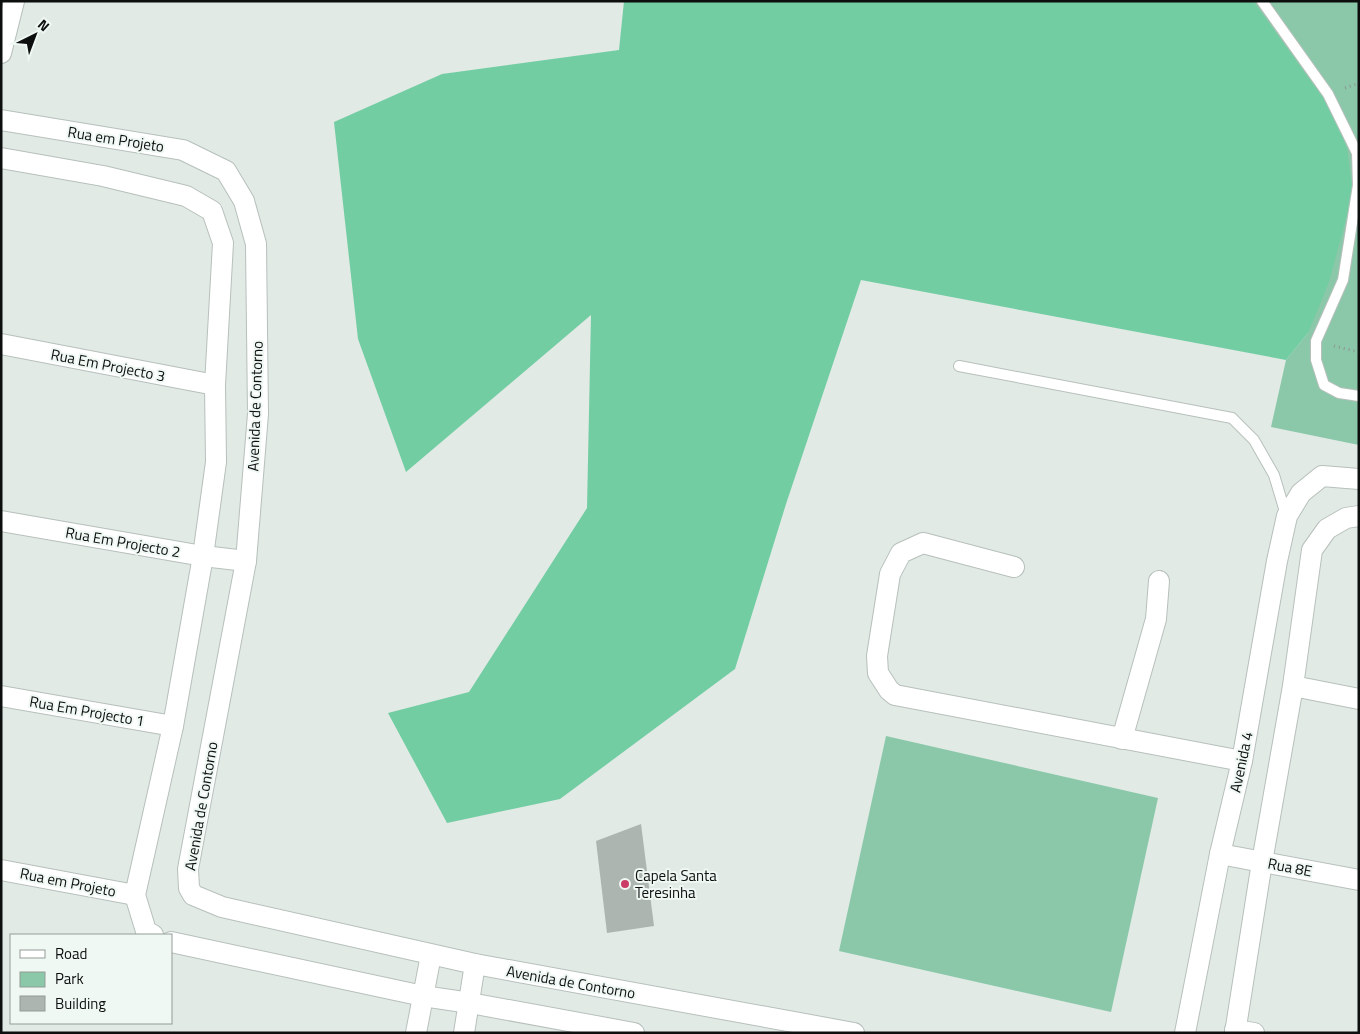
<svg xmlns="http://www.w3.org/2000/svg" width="1360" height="1034" font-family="'Titillium Web',sans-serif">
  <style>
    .green { fill: #8ac8a9 }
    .forest { fill: #73cda3 }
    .building { fill: #acb5b0 }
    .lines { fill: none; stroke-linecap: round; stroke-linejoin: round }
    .service-casing { stroke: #b7c0bb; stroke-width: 12 }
    .minor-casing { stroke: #b7c0bb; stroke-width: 22 }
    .path { stroke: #8f9692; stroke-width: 3; stroke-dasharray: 1 4; stroke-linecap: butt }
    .service { stroke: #fff; stroke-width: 10 }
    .minor { stroke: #fff; stroke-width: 20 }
    .poi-dot { fill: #cb3d67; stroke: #eff8f3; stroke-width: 2 }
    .labels { text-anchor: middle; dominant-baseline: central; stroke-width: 4; stroke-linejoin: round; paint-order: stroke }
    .street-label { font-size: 15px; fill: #0c0f0e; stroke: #eff8f3 }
    .poi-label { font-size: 15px; fill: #0c0f0e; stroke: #eff8f3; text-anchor: start }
  </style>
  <rect width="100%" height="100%" fill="#e1eae5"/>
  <g class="green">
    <path d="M1253,1H1359V445L1271,427L1286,360L1308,333Z"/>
    <path d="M886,736L1158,798L1111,1012L839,951Z"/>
  </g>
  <path class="forest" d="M624,1H1253L1344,127L1353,193L1329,282L1308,333L1286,360L861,280L786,504L735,669L560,799L447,823L388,713L469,692L587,508L591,315L406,472L358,339L334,122L442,74L619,50Z"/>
  <path class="building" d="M641,824L654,926L607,933L596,841Z"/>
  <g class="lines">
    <defs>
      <g id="service">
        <path d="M1262,1L1328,94L1357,153L1358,185L1343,280L1316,341V360L1324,385L1339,393L1359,396"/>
        <path d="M959,366L1232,418L1254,440L1274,475L1286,515"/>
      </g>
      <g id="minor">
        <path d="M1,53L14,1"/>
        <path d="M1,120L183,150L226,171L244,201L256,244L258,414L246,561L188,869L189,888L193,895L222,907L475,964L854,1033"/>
        <path d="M1,158L103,176L186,196L212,211L223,243L215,385L216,462L203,556L173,726L135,895L146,931L153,935"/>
        <path d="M1,344L215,385"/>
        <path d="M1,521L203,556L246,561"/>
        <path d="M1014,567L923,543L901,553L890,574L877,656L878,673L889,690L895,695L1242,761"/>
        <path d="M1293,686L1359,699"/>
        <path d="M1,696L173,726"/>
        <path d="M1122,739L1156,619L1159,581"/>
        <path d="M1220,854L1359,880"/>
        <path d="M1,870L135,895"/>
        <path d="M171,942L423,996L470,1003L634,1033"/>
        <path d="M1235,1030L1254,1033"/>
        <path d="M416,1033L431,955"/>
        <path d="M464,1033L475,964"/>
        <path d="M1185,1033L1220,854L1242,761L1277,561L1287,516L1301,493L1322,476L1359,479"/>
        <path d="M1235,1033L1262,862L1293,686L1312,550L1327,529L1346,518L1359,516"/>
      </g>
    </defs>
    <use href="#service" class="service-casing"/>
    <use href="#minor" class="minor-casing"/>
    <g class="path">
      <path d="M1345,88L1359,83"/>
      <path d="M1334,346L1359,352"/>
    </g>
    <use href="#service" class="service"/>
    <use href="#minor" class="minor"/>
  </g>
  <circle class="poi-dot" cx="625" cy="884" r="5"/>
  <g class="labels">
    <g class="street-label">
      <text transform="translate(116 139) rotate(9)">Rua em Projeto</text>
      <text transform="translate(108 365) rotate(11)">Rua Em Projecto 3</text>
      <text transform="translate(255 406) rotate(-88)">Avenida de Contorno</text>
      <text transform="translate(123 542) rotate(10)">Rua Em Projecto 2</text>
      <text transform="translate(87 711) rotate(10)">Rua Em Projecto 1</text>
      <text transform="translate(1241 762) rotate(-78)">Avenida 4</text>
      <text transform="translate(201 806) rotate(-80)">Avenida de Contorno</text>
      <text transform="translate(1290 867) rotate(11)">Rua 8E</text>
      <text transform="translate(68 882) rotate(11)">Rua em Projeto</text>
      <text transform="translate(571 982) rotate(10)">Avenida de Contorno</text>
    </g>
    <g class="poi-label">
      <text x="635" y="875">Capela Santa<tspan x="635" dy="17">Teresinha</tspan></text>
    </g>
  </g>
  <rect width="1360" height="1034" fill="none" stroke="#0c0f0e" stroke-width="5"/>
  <rect x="10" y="934" width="162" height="90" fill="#eff8f3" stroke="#949b97"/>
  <rect x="20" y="950" width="25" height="8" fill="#ffffff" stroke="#949b97"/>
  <text x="55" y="959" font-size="15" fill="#0c0f0e">Road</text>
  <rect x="20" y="972" width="25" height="15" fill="#8ac8a9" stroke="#949b97"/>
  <text x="55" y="984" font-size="15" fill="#0c0f0e">Park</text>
  <rect x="20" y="996" width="25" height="15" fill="#acb5b0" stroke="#949b97"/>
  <text x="55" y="1009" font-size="15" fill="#0c0f0e">Building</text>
  <g transform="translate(35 35) rotate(42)" stroke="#eff8f3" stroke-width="4" paint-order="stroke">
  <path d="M0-4L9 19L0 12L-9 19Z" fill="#0c0f0e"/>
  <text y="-8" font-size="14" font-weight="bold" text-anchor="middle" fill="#0c0f0e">N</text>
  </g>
</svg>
